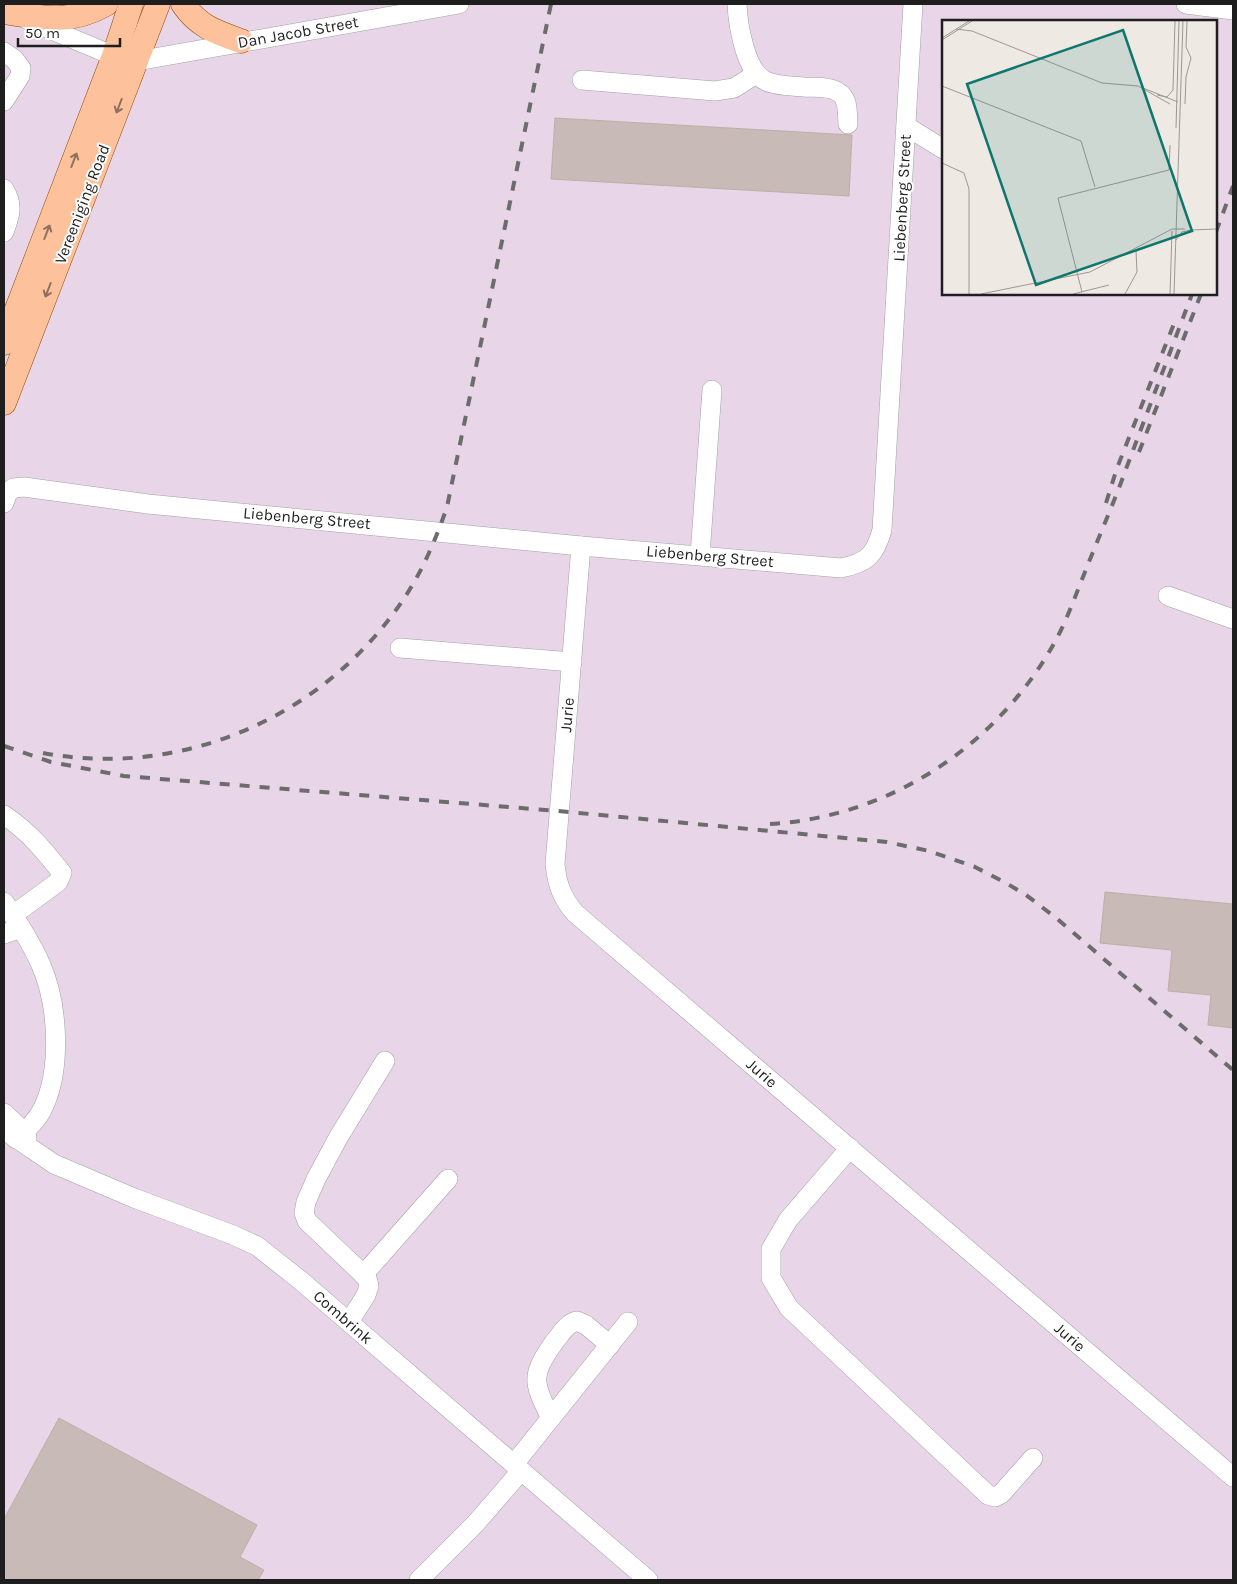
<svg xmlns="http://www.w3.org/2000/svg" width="1237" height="1584" font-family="Karla,sans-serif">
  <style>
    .industrial { fill: #e8d5e8; fill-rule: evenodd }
    .building { fill: #c7bab7; stroke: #c1ada6 }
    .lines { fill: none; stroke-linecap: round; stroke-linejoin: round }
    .minor-casing { stroke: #a2a2a2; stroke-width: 20 }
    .major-casing { stroke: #984a00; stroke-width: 25 }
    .minor { stroke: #fff; stroke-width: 19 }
    .major { stroke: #fdc19b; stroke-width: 24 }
    .rail { stroke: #6c6c6c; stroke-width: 4; stroke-dasharray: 10 10; stroke-linecap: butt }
    .oneway { stroke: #8e705c }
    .labels { text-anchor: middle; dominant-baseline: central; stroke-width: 4; stroke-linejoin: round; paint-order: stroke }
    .street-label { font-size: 16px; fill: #1e1e1e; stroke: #fff }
    .inset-road { fill: none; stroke: #9b9895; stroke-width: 1 }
    .view { fill: #0f766e; fill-opacity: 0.15; stroke: #0f766e; stroke-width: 2.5 }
    .inset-edge { fill: none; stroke: #1e1e1e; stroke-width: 2.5 }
  </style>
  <rect width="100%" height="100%" fill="#efe9e4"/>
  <path class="industrial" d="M4,4H1233V1580H4ZM943,21H1216V294H943Z"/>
  <g class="building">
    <path d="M555,118L852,135L849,196L551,179Z"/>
    <path d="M1105,892L1233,904V1028L1208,1025L1211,995L1168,991L1172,950L1100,943Z"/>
    <path d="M59,1418L257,1525L240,1557L264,1570L258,1580H4V1519Z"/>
  </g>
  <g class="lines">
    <defs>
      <g id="minor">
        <path d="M737,4C738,24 745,72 766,81C776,86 792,86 804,87C814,88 829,86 838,92C849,98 847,113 848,124"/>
        <path d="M1186,4L1233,10"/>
        <path d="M28,20L114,56L137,61L459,4"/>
        <path d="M4,52L14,59L21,68L20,76L4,101"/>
        <path d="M582,80L715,91L734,88L756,74"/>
        <path d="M906,126L943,149"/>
        <path d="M4,189C14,205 10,216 4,232"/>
        <path d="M4,503L7,494L13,488L24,487L148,504L581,546L841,568C867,563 875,555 882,530L913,4"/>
        <path d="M581,546L555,864C557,884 562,898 575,913L1233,1477"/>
        <path d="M700,555L712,390"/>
        <path d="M1168,596L1233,619"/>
        <path d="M400,648L572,662"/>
        <path d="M4,815C30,833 42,848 62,873L58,882L13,915"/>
        <path d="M4,902C18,922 31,942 41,965C58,1004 62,1068 43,1108C37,1121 26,1130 16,1139"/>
        <path d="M4,934L21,928"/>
        <path d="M4,1113L24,1132L27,1138"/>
        <path d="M4,1130L54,1164L134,1198L233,1235L257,1246L300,1280L648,1580"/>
        <path d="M850,1148L788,1220L771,1249V1278L789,1308L988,1495L995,1497L1001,1494L1033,1458"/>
        <path d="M363,1275L448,1179"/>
        <path d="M349,1322L366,1295L369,1286L367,1278L307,1221L304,1213L306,1202L316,1179L338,1138L385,1061"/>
        <path d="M551,1418C532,1381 531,1375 555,1341C562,1333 566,1324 577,1321L586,1325L610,1345"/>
        <path d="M514,1464L628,1322"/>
        <path d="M419,1580L476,1523L521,1471"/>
      </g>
      <g id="major">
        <path d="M183,4C199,27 216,32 241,41"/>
        <path d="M10,13C46,19 73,23 106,4"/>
        <path d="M4,343L114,56L131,4"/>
        <path d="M4,403L158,4"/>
      </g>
    </defs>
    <use href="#minor" class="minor-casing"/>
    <use href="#major" class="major-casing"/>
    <use href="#minor" class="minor"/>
    <use href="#major" class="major"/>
    <g class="rail">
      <path d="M1216,232L1233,186"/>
      <path d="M1139,452L1201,294"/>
      <path d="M1106,503L1117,468L1177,316"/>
      <path d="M4,746L51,762L124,776L558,811L887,842L929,851L975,867L1006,883L1026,895L1055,917L1233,1070"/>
      <path d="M43,753C182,779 324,717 403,600C422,572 436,539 447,507L551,4"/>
      <path d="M770,824C891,817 1000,744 1057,638C1068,617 1076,594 1085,572C1096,544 1108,516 1119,488C1143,423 1168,358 1192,294"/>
    </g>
  </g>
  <defs><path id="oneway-shaft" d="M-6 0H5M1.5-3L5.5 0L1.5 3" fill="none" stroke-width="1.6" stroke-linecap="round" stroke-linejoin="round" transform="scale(1.25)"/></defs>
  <g class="oneway">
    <use href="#oneway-shaft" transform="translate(119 106) rotate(111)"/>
    <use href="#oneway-shaft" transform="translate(74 160) rotate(-69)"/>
    <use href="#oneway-shaft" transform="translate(47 232) rotate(-69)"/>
    <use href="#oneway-shaft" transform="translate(48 290) rotate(111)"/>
  </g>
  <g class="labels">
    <g class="street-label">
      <text transform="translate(298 32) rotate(-10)">Dan Jacob Street</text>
      <text transform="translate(902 198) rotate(-87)">Liebenberg Street</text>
      <text transform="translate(82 204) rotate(-69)">Vereeniging Road</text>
      <text transform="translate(307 518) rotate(5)">Liebenberg Street</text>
      <text transform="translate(710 556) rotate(5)">Liebenberg Street</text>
      <text transform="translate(567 715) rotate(-85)">Jurie</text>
      <text transform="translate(762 1073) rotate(41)">Jurie</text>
      <text transform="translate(343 1317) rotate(41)">Combrink</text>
      <text transform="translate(1070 1337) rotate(41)">Jurie</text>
    </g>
  </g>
  <g transform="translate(942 20)">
    <rect width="275" height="275" fill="#efe9e4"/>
    <path class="inset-road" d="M14,9L30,11L160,63L196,66L228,84M0,18L27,1M0,20L30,1M0,66L139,121L153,167M201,68L236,82M215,75L225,77L231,70L233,1M243,84L244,57L249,38L244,27L245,1M234,108L237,1M0,143L22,153L27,169V274M249,210L275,209M234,220L240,212L249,210M140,272L116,178L227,150L228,125M39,274L148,252L230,209H243M131,274L167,265M183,274L195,252L194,230M228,274L230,211M232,274L241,1"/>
    <path class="view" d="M181,10L250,211L94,265L25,64Z"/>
    <rect width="275" height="275" class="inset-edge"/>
  </g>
  <rect width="1237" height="1584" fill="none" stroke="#1e1e1e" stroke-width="10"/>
  <path d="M18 38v8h102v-8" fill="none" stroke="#1e1e1e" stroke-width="2.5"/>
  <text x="25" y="38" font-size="15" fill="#1e1e1e" stroke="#ffffff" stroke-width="4" paint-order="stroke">50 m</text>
</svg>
